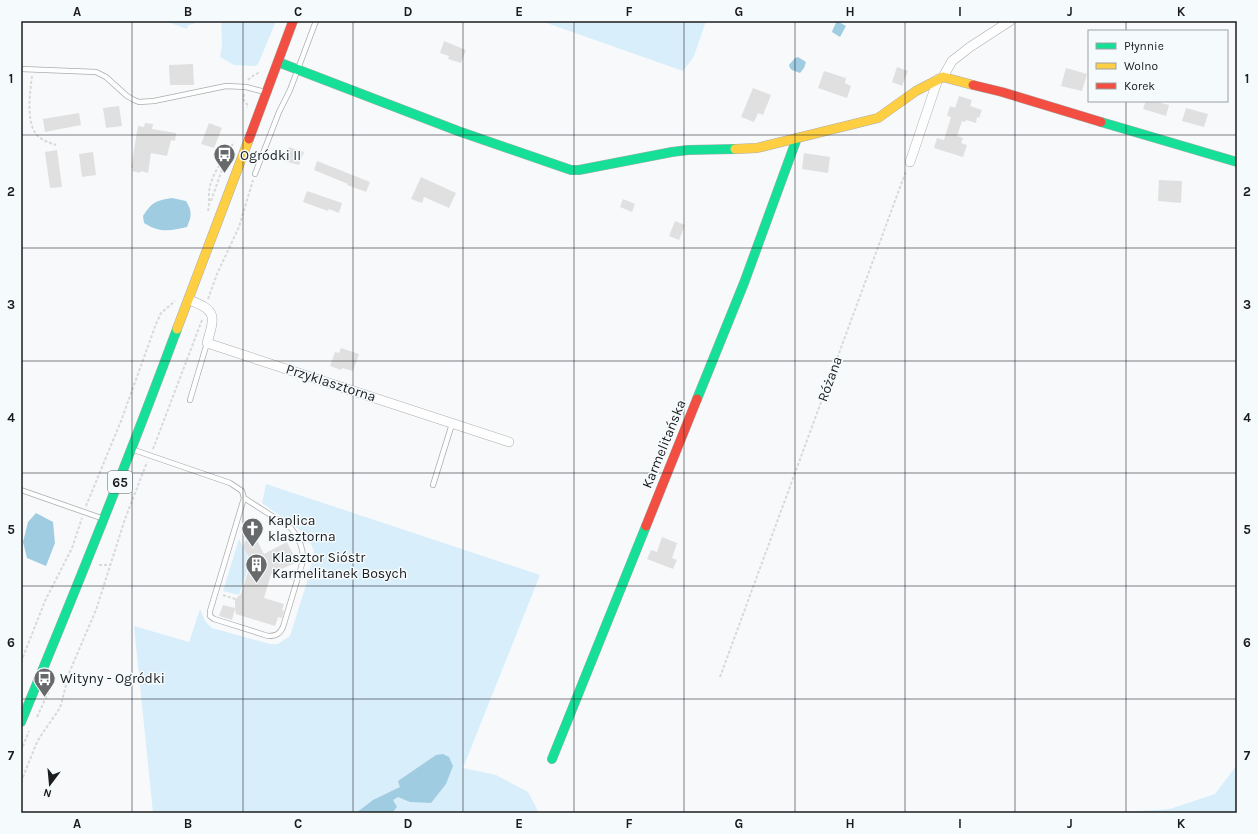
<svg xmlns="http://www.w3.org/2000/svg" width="1258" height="834" font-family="Karla,sans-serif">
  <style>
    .green { fill: #d8eefa }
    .water { fill: #a0cce2 }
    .building { fill: #e0e0e0 }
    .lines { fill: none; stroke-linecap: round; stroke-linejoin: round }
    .lane-casing { stroke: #abadae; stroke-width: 6 }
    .street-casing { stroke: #abadae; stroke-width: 10 }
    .fast-casing { stroke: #abadae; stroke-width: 10 }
    .slow-casing { stroke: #abadae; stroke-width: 10 }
    .jam-casing { stroke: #abadae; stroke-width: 10 }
    .path { stroke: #d8d9d9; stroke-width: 2; stroke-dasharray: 3 2; stroke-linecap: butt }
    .lane { stroke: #fefefe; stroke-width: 4.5 }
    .street { stroke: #fefefe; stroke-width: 9 }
    .fast { stroke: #16e098; stroke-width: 9 }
    .slow { stroke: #ffcf43; stroke-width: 9 }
    .jam { stroke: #f24e42; stroke-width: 9 }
    .grid { fill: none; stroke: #1b1c1d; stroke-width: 1; stroke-opacity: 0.55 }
    .labels { text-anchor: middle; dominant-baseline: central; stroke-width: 3; stroke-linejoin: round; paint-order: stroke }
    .shield { fill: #f5fafd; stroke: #5c5f60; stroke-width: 1 }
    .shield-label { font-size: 13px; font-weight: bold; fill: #1b1c1d }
    .poi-label { font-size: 14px; fill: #1b1c1d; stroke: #f5fafd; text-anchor: start }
    .street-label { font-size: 14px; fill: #1b1c1d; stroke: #f5fafd }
    .neatline { fill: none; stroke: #1b1c1d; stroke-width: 1.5 }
    .grid-label { font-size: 13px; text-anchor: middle; font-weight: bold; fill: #1b1c1d }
  </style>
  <rect width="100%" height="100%" fill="#f7f9fb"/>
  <g class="green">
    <path d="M165,21H196L194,24L188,25L187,29Z"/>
    <path d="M221,21H276L258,64L255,66L234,65L220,57L222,45Z"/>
    <path d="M541,21H706L694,56L683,71Z"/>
    <path d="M266,484L540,575L463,768L496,775L528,792L539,813H153L134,626L189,642L200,609L205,621L212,628L270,644H278L290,636L307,582L314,551L307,535L262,503Z"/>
    <path d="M239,539L250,562L239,595L223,591Z"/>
    <path d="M1237,765V813H1107L1170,809L1215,794Z"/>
  </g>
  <g class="water">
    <path d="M837,21L846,26L840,37L832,32L833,29Z"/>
    <path d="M798,57L806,62L804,68L800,73L792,70L790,68L789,65L795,58Z"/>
    <path d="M172,198L186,201C192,211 192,215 187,227C170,231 160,233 144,223L143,216C152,202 155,201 172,198Z"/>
    <path d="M36,513L53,522L55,543L46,566L27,558L23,542L28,522Z"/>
    <path d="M443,754L449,757L453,766L446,784L431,803L410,802L398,797L393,800L397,807L392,813H356L373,800L400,787L398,781L436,755Z"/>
  </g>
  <g class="building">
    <path d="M444,41L466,50L461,63L448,59L449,56L440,53Z"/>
    <path d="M193,64L194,85H170L169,65Z"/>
    <path d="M897,67L908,71L902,86L892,82Z"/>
    <path d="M1066,68L1087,74L1082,91L1061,86Z"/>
    <path d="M824,71L846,78L845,83L851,86L847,98L818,88Z"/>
    <path d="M753,88L771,95L763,115L758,113L754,122L741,117Z"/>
    <path d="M959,96L972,100L970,106L982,110L979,118L977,117L976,123L966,120L965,122L962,121L957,136L963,138L961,143L967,145L963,157L934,148L937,138L944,140L951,117L947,116L950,106L955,108Z"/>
    <path d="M1146,101H1153L1169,105L1166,116L1143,109Z"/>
    <path d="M119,106L122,126L106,128L103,108Z"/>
    <path d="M1186,108L1208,114L1204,127L1182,121Z"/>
    <path d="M79,113L81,125L45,132L43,119Z"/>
    <path d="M145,123L153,124L152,129L176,133L175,141L171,140L167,156L151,153L148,173L141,171L140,173L132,171L133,168H131L138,126L144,127Z"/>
    <path d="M209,123L222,128L214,148L201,144Z"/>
    <path d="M289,147L304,152L299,165L284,161Z"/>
    <path d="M57,150L62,187L50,188L45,152Z"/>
    <path d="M93,152L96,175L82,177L79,154Z"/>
    <path d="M804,153L830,157L828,173L802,169Z"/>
    <path d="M317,161L370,182L366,192L347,185L348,184L314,170Z"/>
    <path d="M421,177L456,193L449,208L424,197L422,203L411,199Z"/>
    <path d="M1159,180L1182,181L1181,203L1158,201Z"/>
    <path d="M307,191L342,203L339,213L329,209L328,211L303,202Z"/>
    <path d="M623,199L635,204L632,212L620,207Z"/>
    <path d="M675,221L685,225L679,240L669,236Z"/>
    <path d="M341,348L359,354L353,371L342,368L341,370L330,366L335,352L339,353Z"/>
    <path d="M662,537L677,543L672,558L677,560L673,569L647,559L651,550L657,552Z"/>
    <path d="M250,539L257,540L264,554L287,542L297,562L271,574L264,598L284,604L282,610L284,611L282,618L278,617L275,626L236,614L235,609L232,620L219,616L223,605L235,608V599L241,594L251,562L243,547L245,541Z"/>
  </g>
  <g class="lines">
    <defs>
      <g id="lane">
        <path d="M21,69L96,72L106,77L127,96L134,100L139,102L154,101L226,86L246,87L265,92"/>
        <path d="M255,174L279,112L290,90L316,21"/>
        <path d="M190,400L207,343"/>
        <path d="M134,450L230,483L242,491L244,498L210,611V616L214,619L268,636C276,636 280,634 283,627L302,564C305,549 299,539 291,528L244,498"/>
        <path d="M433,485L452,424"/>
        <path d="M21,490L104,519"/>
      </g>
      <g id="street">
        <path d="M943,77L952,61L970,47L1010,21"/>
        <path d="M910,162L938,79"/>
        <path d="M189,300C217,310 215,316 207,343L509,442"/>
      </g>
      <g id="fast">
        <path d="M278,62L458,131L571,170H579L672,152L688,150L735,149"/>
        <path d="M1101,122L1237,162"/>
        <path d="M697,399L744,283L797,138"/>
        <path d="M21,722C75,592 128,461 177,329"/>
        <path d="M552,759L646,526"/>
      </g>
      <g id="slow">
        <path d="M735,149L757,148L878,118L916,91L943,77L973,85"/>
        <path d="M177,329L249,139"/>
      </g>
      <g id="jam">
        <path d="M973,85L1002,92L1101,122"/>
        <path d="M249,139L293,21"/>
        <path d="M646,526L697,399"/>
      </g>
    </defs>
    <use href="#lane" class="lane-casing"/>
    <use href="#street" class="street-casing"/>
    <use href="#fast" class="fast-casing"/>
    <use href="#slow" class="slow-casing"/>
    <use href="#jam" class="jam-casing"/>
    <g class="path">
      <path d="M32,76C30,92 25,126 39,137C44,141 50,143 56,145"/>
      <path d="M248,80L251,77L260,72"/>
      <path d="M244,94L243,99L247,104V108"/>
      <path d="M211,201L226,158"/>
      <path d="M208,211C210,203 208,194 210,186C214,170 226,156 234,142"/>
      <path d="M208,299L217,274L239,227L253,180"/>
      <path d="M153,449L202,320"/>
      <path d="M86,506L121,421L156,324L161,313L175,301"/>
      <path d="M99,565H110"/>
      <path d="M223,595L235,599"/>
      <path d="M21,662L45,601L72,548L82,518"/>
      <path d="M720,677L906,171"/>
      <path d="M37,717L48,693L53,679"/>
      <path d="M21,751L29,731"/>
      <path d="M21,782L37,742L44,731L58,711L61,705L69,673L96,610L125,519L147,462"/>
    </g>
    <use href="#lane" class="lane"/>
    <use href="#street" class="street"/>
    <use href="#fast" class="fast"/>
    <use href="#slow" class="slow"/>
    <use href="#jam" class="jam"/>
  </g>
  <path class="grid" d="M132,21V813M243,21V813M353,21V813M463,21V813M574,21V813M684,21V813M795,21V813M905,21V813M1015,21V813M1126,21V31M1126,101V813M21,135H1237M21,248H1237M21,361H1237M21,473H1237M21,586H1237M21,699H1237"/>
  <defs>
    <symbol id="bus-pin" viewBox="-11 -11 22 30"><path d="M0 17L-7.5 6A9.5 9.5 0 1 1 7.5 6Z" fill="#68696b" stroke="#f5fafd"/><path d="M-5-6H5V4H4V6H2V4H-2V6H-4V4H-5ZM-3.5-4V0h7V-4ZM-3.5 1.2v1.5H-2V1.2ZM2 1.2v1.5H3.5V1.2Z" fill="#fff"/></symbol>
    <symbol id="church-pin" viewBox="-11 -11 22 30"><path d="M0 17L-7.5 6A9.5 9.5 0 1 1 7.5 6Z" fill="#68696b" stroke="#f5fafd"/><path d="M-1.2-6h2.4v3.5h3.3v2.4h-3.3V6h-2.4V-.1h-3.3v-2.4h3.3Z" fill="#fff"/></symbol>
    <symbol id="building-pin" viewBox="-11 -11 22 30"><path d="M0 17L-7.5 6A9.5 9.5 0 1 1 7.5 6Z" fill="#68696b" stroke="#f5fafd"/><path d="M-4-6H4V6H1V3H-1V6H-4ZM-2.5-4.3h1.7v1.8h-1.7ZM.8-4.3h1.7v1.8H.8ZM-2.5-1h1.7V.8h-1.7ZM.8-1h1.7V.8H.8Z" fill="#fff"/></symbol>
  </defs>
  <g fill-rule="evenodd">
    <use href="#bus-pin" x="212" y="142" width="25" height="34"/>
    <use href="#church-pin" x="240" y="516" width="25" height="34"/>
    <use href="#building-pin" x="244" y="552" width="25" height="34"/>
    <use href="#bus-pin" x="32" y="666" width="25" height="34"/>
  </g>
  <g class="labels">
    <rect class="shield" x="108" y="471" width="24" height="22" rx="3"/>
    <g class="shield-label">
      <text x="120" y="482">65</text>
    </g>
    <g class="poi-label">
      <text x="240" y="155">Ogródki II</text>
      <text x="268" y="520">Kaplica<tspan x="268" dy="16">klasztorna</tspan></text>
      <text x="272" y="557">Klasztor Sióstr<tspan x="272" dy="16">Karmelitanek Bosych</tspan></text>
      <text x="60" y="678">Wityny - Ogródki</text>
    </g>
    <g class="street-label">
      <text transform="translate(830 379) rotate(-70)">Różana</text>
      <text transform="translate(331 383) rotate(18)">Przyklasztorna</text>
      <text transform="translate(664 444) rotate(-68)">Karmelitańska</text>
    </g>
  </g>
  <rect width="1258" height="834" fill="none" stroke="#f5fafd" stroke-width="44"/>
  <rect x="1088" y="30" width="140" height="72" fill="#f5fafd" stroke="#9ea1a3"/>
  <rect x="1096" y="43" width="20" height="6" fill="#16e098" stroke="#9ea1a3"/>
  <text x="1124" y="50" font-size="12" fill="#1b1c1d">Płynnie</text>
  <rect x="1096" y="63" width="20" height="6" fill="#ffcf43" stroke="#9ea1a3"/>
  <text x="1124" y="70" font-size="12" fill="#1b1c1d">Wolno</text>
  <rect x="1096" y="83" width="20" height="6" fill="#f24e42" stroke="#9ea1a3"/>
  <text x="1124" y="90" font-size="12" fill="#1b1c1d">Korek</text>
  <g transform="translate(50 784) rotate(196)" stroke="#f5fafd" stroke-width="3" paint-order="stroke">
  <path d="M0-3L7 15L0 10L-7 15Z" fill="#1b1c1d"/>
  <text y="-6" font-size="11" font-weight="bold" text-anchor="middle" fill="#1b1c1d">N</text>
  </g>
  <rect x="22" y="22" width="1214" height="790" class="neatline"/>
  <g class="grid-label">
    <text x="77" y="16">A</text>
    <text x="188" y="16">B</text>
    <text x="298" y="16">C</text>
    <text x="408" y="16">D</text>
    <text x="519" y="16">E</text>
    <text x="629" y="16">F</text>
    <text x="739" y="16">G</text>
    <text x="850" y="16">H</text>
    <text x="960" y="16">I</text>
    <text x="1070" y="16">J</text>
    <text x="1181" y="16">K</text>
    <text x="11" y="83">1</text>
    <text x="1247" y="83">1</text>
    <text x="11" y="196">2</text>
    <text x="1247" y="196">2</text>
    <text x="11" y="309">3</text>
    <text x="1247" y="309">3</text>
    <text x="11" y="422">4</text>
    <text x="1247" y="422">4</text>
    <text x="11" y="534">5</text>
    <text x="1247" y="534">5</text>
    <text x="11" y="647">6</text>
    <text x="1247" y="647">6</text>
    <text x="11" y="760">7</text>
    <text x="1247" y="760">7</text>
    <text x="77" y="828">A</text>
    <text x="188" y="828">B</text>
    <text x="298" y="828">C</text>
    <text x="408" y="828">D</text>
    <text x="519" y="828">E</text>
    <text x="629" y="828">F</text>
    <text x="739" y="828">G</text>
    <text x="850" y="828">H</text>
    <text x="960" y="828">I</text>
    <text x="1070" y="828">J</text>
    <text x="1181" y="828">K</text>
  </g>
</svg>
